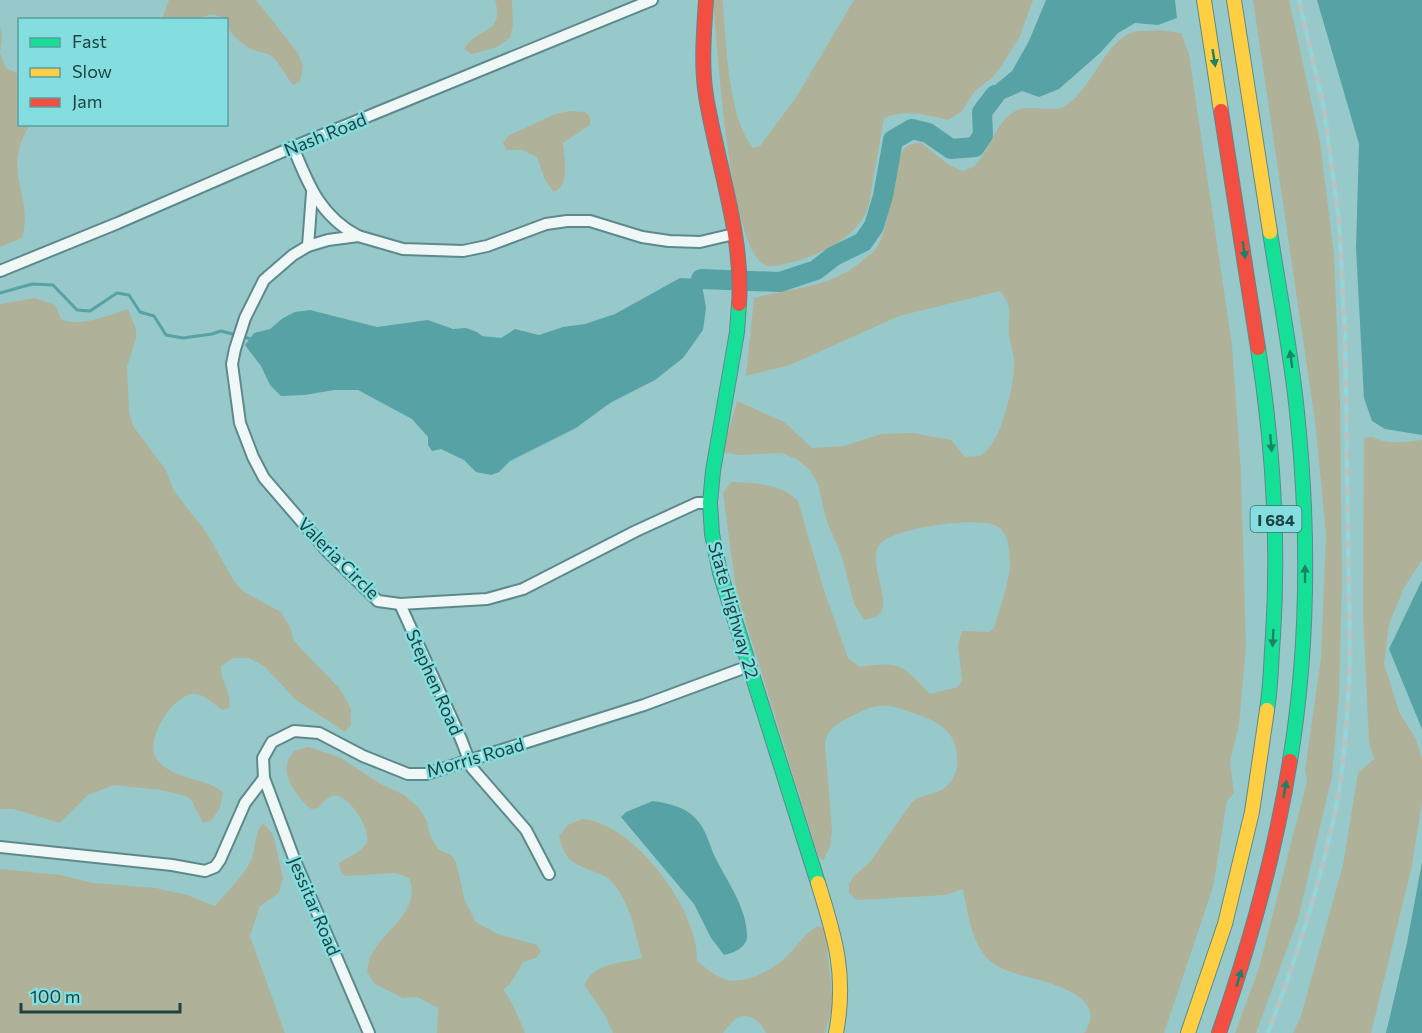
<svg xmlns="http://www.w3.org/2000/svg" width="1422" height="1033" font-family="Commissioner,sans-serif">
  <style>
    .green { fill: #afb298 }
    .water { fill: #56a2a4 }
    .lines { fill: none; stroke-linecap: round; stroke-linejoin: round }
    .stream { stroke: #56a2a4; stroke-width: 3 }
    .river { stroke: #56a2a4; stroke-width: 20 }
    .street-casing { stroke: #5e898a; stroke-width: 14 }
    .fast-casing { stroke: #5e898a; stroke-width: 16 }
    .slow-casing { stroke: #5e898a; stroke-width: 16 }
    .jam-casing { stroke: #5e898a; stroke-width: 16 }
    .street { stroke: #f0f7f7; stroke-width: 10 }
    .fast { stroke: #16e098; stroke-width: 14 }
    .slow { stroke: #ffcf43; stroke-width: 14 }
    .jam { stroke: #f24e42; stroke-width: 14 }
    .rail-casing { stroke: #b5c3c3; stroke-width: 5 }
    .rail { stroke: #84ddde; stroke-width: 3; stroke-dasharray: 9; stroke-linecap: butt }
    .oneway { fill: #1b8266 }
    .labels { text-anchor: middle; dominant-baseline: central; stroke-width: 5; stroke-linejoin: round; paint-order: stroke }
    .shield { fill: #84ddde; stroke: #3d7172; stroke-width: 1.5 }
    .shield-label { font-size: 16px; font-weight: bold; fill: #1e4344 }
    .street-label { font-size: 18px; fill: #1e4344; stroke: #84ddde }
  </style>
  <rect width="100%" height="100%" fill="#98c9ca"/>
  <g class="green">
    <path d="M169,0H256L298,53L303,66L300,82L293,85C286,76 280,65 273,57C266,51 257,53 250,48C240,43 226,31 226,20L222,19C211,10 207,17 196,20C186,22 172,20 162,19Z"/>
    <path d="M495,0H512L513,24L510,38L497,47L472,54L464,49C477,27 505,35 495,0Z"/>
    <path d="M713,0H722L723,3C726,43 728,117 753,148L760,146L797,96L854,0H1033L1020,36L1002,65L992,78L975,91L961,112L948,120C926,115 906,109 884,118C880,141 876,163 872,186C871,194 870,205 866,213C857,231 837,245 818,253C808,258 775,269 765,265C729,250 717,42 713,0Z"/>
    <path d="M1253,0H1289L1320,141L1334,255L1340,402L1342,581L1339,694L1332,777L1298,919L1256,1033H1235L1259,968L1307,781L1305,770L1321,658L1326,535L1315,421Z"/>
    <path d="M0,25L2,37L0,53L6,68L19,74L20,124L30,125C0,171 35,198 22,238L0,247Z"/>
    <path d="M1160,30L1181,33L1189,54L1232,345L1241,473L1246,647L1239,725L1230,762L1234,793L1227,801L1213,887L1164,1033H1084C1114,991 1032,980 1008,971C1000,968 991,963 985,956C971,938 967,910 963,889L946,895L857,900L849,893V884L853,877L870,862L912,802C925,792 941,796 951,781C957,772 958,765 957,755C955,728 933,719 910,712C900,708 890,705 879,706C868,707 858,713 848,718C837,723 827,730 825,743L832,831L830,847L823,861L818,855L736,590L723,493L731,482C755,483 781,483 798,501L823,587L848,658L860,667C901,661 902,665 930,694L958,687L962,680L958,645L962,631L989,632L994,628C1000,606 1010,583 1010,560C1009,549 1009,534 998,527C979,515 898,528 882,542C863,559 896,605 877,616C874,618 867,619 864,620L854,604L842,557L826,519L818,484L810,470L798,460L782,453L739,455L723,452L737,401L784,422L812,448L844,446L881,434L913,433L951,440L965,457C969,456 975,457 979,456C1001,448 1015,383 1014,362C1014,353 1010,344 1009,335C1007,313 1015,310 1000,291L899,316L790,365L746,376L754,298C792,288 829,288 861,262C865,258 871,254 875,250C894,226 889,159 907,146C910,144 916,143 920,142L949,165L963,171C968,169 975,167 978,162C991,147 995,125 1012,113C1028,101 1051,115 1065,106C1091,90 1102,48 1128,34C1136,30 1151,31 1160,30Z"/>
    <path d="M569,111L585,112L590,117V125L563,143C564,158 571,185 554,192L545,180L537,157L522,150H507L503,143L508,136L553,115Z"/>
    <path d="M35,298L55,305L61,319C80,328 108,315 128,309L136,329V338L127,367L129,411L133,426L166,470L174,491L206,532L234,581L244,592L281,612L290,627L294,641L340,689L351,709V725L345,732L296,700L264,666L249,658H234L221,666C220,681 233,693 229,708L222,710C215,705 204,694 195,694C172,693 142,744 158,761C177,782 206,776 223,793L220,808L211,821L203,823L192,801L186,796L161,790L114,785L88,795L60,823L13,809H0V304Z"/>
    <path d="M1372,437C1388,445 1405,442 1422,440V560L1404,588L1389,624L1384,663L1399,712L1416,739L1422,759V802L1412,866L1371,1033H1293L1301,1016L1343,865L1358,773L1374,759L1369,742L1363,614L1364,438Z"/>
    <path d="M309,747L339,757L381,784L404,795L418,807L426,819L430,835L438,849L451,855L456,862L465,901L476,922L498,934L537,945L541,952L536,958L523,962L510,984L503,990C514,1003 518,1017 525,1033H437L438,1008L417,997L403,998L375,984L367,972C368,968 368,962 370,958C380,932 423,912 409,878L395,873L345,876L340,870L339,863C346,858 361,852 366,844C373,832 348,791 332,796C326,798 322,804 318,808L311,809C300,801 283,778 287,764C288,759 292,755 294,751Z"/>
    <path d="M582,819C634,822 700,912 697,961C705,967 715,976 724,979C744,986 775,969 788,955C798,945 805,933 818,926L825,929L833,1002L832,1009L825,1033H766C762,1023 749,1011 737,1018C732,1021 727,1028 723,1033H613L605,1015L585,986C590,963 624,963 642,958C635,932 629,897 608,878C604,875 600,874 595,872C573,863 565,862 559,836L568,825Z"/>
    <path d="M263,823L273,834L283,878L279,893L260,906L250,936L285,1033H0V869L61,875L93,883L156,888L187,895L215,906C226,893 239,880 248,866C257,853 253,833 263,823Z"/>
  </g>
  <g class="water">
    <path d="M1046,0H1175L1177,18L1158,25L1135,23L1118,33L1101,52L1059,89L1039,97L1022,91L1000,101L989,90L1012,71L1029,41Z"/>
    <path d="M1317,0H1422V435L1385,429L1372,421L1364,398L1356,248L1359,144Z"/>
    <path d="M680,278L701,279L706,308L703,330L683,358L655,380L610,403L576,428L510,461L499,472L491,475L476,472L464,460L441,449L432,451L428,445V437L412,419L358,390H334L305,395L281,396L270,385L261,366L245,345L254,333L270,329L283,318L295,312L310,310L377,327L428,320L453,329L466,328L477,332L482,336L501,338L515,329L539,335L563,327L585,324L615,314Z"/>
    <path d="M1422,580V729L1389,649Z"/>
    <path d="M653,801C666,803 682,806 692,815C705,826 708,840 714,855C726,880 747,907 747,936C747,947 734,953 724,955L711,938L694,904L621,817L626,812Z"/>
    <path d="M1422,862V1033H1386L1407,943Z"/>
  </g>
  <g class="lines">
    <path class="stream" d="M0,293L32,284L53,285L77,310L90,311L117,293L129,295L140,312L154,316L166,335L183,338L212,334L221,331L251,339"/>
    <path class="river" d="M701,279L780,282L816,270L834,256L863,242L874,226L883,196L893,140L912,129L928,133L951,149L975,147L983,135L982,112L995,95"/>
    <defs>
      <g id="street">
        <path d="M293,147C308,184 320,216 358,236"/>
        <path d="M308,246L312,193"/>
        <path d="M0,271L118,223L293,147L652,0"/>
        <path d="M710,503H697L636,531L523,589L487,599L400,604L378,601L327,551L264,478L253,457L240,423L232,364L235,349L245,318L264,280L293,255L308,246L328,240L358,236L403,249L463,251L487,246L546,224L567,221H590L642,237L669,241L700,242L734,234"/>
        <path d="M400,604L461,739L472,768L526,830L549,874"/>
        <path d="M264,778L295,861L369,1033"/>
        <path d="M0,847L172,865L205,871L215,867L220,860L245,803L264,778L263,758L272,742L294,731L319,733L363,756L408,774H426L644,705L749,666"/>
      </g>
      <g id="fast">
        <path d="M1270,232C1279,291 1291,352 1297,412C1309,528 1309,645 1290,761"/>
        <path d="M739,304L737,332L713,471L710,503L712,534L720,573L818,883"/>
        <path d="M1258,348C1273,444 1279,540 1273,636C1271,661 1271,685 1267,710"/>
      </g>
      <g id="slow">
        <path d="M1204,0L1221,111"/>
        <path d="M1234,0L1270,232"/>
        <path d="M818,883C835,937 847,975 836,1033"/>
        <path d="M1188,1033L1225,924L1252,812L1267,710"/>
      </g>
      <g id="jam">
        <path d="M706,0C704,32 701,64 706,96C717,163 744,237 739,304"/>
        <path d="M1221,111L1258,348"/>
        <path d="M1219,1033C1250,944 1275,854 1290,761"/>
      </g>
    </defs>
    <use href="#street" class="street-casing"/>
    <use href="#fast" class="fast-casing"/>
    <use href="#slow" class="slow-casing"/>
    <use href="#jam" class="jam-casing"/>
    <use href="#street" class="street"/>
    <use href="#fast" class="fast"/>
    <use href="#slow" class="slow"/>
    <use href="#jam" class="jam"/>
    <defs>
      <path id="rail" d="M1268,1033C1298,954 1324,874 1339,791C1346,747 1348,702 1350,658L1345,334L1339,220L1324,109L1299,0"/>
    </defs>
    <use href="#rail" class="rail-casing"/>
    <use href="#rail" class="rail"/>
  </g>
  <defs><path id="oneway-solid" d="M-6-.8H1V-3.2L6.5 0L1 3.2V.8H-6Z" transform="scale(1.5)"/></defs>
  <g class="oneway">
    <use href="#oneway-solid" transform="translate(1214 58) rotate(81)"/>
    <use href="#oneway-solid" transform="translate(1244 250) rotate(81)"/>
    <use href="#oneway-solid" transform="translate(1291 359) rotate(-98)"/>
    <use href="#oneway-solid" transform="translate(1271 443) rotate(85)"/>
    <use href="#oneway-solid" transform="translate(1305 574) rotate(-90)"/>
    <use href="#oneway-solid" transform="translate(1273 638) rotate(93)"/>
    <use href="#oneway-solid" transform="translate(1285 789) rotate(-80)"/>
    <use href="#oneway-solid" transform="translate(1239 978) rotate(-73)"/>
  </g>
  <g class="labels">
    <rect class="shield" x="1250.5" y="506" width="51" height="26" rx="4.5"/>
    <g class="shield-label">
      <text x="1276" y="519">I 684</text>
    </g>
    <g class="street-label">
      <text transform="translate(325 134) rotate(-22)">Nash Road</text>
      <text transform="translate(339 558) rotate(45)">Valeria Circle</text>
      <text transform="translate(734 610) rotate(74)">State Highway 22</text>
      <text transform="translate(435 682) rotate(66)">Stephen Road</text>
      <text transform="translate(475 757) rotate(-16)">Morris Road</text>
      <text transform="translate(315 906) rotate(67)">Jessitar Road</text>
    </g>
  </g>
  <rect x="18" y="18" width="210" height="108" fill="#84ddde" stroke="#5b9fa0" stroke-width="1.5"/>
  <rect x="30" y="38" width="30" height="9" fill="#16e098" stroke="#5b9fa0" stroke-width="1.5"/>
  <text x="72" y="48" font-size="18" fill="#1e4344">Fast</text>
  <rect x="30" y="68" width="30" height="9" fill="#ffcf43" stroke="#5b9fa0" stroke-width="1.5"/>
  <text x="72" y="78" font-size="18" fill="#1e4344">Slow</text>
  <rect x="30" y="98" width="30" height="9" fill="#f24e42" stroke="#5b9fa0" stroke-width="1.5"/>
  <text x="72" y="108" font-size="18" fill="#1e4344">Jam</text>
  <path d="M21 1003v9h159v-9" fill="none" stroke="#1e4344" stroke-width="3"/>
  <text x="30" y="1003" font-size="18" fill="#1e4344" stroke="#84ddde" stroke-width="4.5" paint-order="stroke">100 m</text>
</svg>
